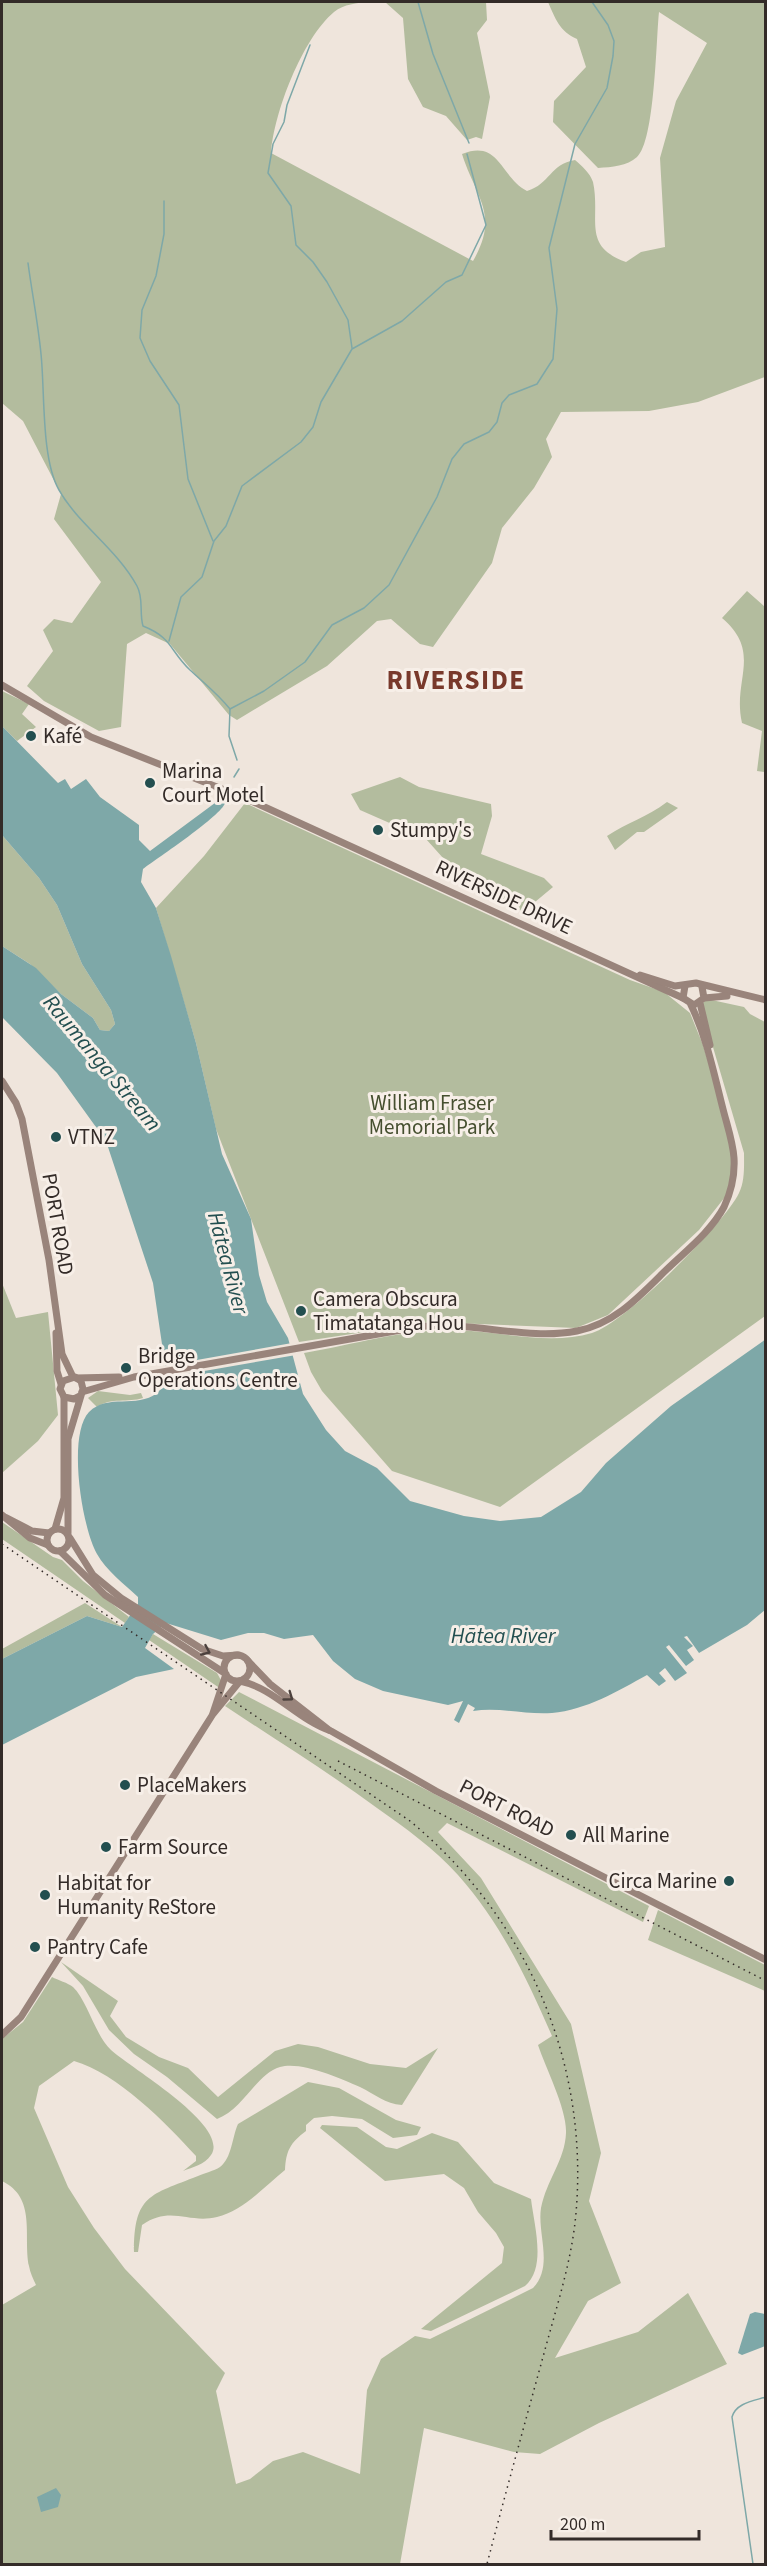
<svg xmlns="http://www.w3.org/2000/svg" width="767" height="2566" font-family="'Source Sans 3',sans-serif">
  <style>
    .green { fill: #b3bc9e }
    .water { fill: #7ea8a8 }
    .pier { fill: #efe5dc }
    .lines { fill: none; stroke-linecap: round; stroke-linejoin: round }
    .stream { stroke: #7ea8a8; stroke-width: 1.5 }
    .secondary { stroke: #99847b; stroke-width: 7 }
    .rail { stroke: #332b28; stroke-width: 1.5; stroke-dasharray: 1.5 4.5; stroke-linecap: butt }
    .oneway { stroke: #4c413d }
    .poi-dot { fill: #234f50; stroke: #f7efe8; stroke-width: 2 }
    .labels { text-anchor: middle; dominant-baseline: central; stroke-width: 6; stroke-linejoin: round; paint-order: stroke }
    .poi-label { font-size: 21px; fill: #332b28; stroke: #f7efe8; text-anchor: start }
    .street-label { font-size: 21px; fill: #332b28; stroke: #f7efe8 }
    .park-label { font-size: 21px; fill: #454f2f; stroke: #f7efe8 }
    .water-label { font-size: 22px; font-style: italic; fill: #234f50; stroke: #f7efe8 }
    .district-label { font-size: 27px; font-weight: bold; letter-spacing: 1.5px; fill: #79392b; stroke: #f7efe8 }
  </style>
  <rect width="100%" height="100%" fill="#efe5dc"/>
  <g class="green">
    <path d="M2,2H369C357,3 344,4 334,12C302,39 274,113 271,153L473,261C500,214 476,198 462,154C500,139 500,177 527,191C550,184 550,164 575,160C582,166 590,173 593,182C601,219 581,246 626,262L641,252L665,247L660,158L676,101L707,43L659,12C656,40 655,141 637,157C627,166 612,167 598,168L553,122L554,101L586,67L577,39C560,32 555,18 548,2H765V377L698,402L649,411L561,412L546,439L552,457L534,488L502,528L492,563L433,647L420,644L391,619L377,621L327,666L237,720L229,715L170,644L146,633L127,644L121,727L99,731L44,701L27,686L53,651L43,630L54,619L72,623L101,582L54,519L61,494L23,421L2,403Z"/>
    <path d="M385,2H486L487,20L477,33L490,97L482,139L476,137L467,140L446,116L423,107L408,79L403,18Z"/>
    <path d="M747,591L765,607V772L757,771L762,731L742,723C732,680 763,653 722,618Z"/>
    <path d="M2,691L29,704L22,714L36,727L17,741L2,726Z"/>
    <path d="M400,777L419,787L491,804L492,816L481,854L544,878L553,887L523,912L452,868L426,839L360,810L351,794Z"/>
    <path d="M667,802L678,808L644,832H637L615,850L607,836C628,822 646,818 667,802Z"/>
    <path d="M245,803L630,980L664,992L690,1013L703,1045L730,1133L736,1169L725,1197L699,1230L608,1315L576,1328L430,1322L299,1342L216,1129L196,1043L156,908L204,856Z"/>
    <path d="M2,835L39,878L57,905L82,964L111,1010L115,1024L109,1031L100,1030L93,1018L61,994L30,964L2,946Z"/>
    <path d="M707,999L744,1007L750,1014L765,1022V1316L500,1507L392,1471L322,1391L311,1372L304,1353C356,1344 404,1329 455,1330C499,1331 549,1346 592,1333C624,1324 724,1224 739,1193C745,1181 744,1166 744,1153L703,1013V1003Z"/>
    <path d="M2,1283L16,1318L48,1312L58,1415L38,1441L2,1473Z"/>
    <path d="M98,1391L130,1395L141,1393L143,1398C128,1403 111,1397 97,1407L88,1398Z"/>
    <path d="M2,1522L53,1557L62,1560L83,1581L129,1617L125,1623L2,1539Z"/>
    <path d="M85,1603L122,1627L87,1616L2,1659V1649Z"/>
    <path d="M153,1634L217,1673L222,1682L221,1689L149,1640Z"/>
    <path d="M239,1692L649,1906L643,1922L447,1823L438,1832L481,1878L571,2024L601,2153L589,2201L621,2283L588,2301L555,2358L638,2332L688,2293L727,2364L599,2423L540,2454L514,2452L424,2428L400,2564H2V2305L36,2285C33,2279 30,2272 29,2266C23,2236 37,2198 2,2181V2039L23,2022L52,1977C58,1980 68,1983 73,1987C87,2000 95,2035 111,2050C129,2067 231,2126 211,2155C204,2165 193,2167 183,2171L196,2161V2156C166,2123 117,2073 74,2061L39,2086L34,2108L68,2187L94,2228L125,2269L225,2373L216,2391L236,2484L250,2479L273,2461L303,2452L360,2474L367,2390L381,2359L415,2336L430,2339L533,2288C554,2266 537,2234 541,2208C546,2181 565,2160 566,2133C567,2109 546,2069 538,2045L552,2036C527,1978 500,1922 458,1875C434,1848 405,1828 377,1808C328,1772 276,1740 225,1706Z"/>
    <path d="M658,1910L765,1965V1991L648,1940Z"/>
    <path d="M61,1962L118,2001L110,2016L126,2037L159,2057L188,2068L218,2097L275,2051L298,2044L318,2047L370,2064L406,2068L438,2048L402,2105C385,2104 375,2094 360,2087C340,2078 301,2061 280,2067C257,2073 243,2110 217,2119L167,2077L134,2054L109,2030L83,1986Z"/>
    <path d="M308,2082L339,2088L396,2120L421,2127L417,2135L393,2138L362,2119L332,2116L314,2118L306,2125V2131C290,2143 286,2151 285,2170C265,2186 243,2211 217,2217C188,2224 171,2205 142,2225L138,2252H134C134,2195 150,2195 198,2176C204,2173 214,2171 220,2167C232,2158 232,2137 238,2124Z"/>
    <path d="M322,2125L357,2127L386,2147L397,2149L432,2133L458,2142L494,2183L531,2199C534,2225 547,2267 525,2286L431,2331L421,2329L502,2263L504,2247L496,2233L478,2212L464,2188L444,2174L385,2181L320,2128Z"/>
  </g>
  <g class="water">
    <path d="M2,726L58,783L65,779L71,789L86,779L100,797L139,825V840L150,851L219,800L225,803C222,815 158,858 143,869L141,882L156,908L171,956L196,1043L222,1154L251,1219L259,1275L267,1302L288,1338L303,1394L326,1430L345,1451L377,1468L410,1501L464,1516L500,1521L541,1517L581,1492L606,1463L671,1406L766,1339L765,1610L747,1625L699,1653L687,1636L684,1637L693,1646L687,1650L694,1660L686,1666L669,1645L666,1647L687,1673L675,1681L665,1668L659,1673L666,1681L659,1686L647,1675C618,1691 586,1710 552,1713C526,1715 500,1707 473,1711L475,1708L468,1704L459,1723L454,1720L463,1701L448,1705L383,1691L355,1679L333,1661L313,1635L284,1639L264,1633H248L221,1640L166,1623L153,1634L145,1648L174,1669L136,1677L2,1745V1659L87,1616L122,1627L138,1604V1597C124,1584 106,1570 97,1554C82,1528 67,1435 89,1412C108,1393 136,1409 157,1393C161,1390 165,1382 167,1378L153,1283L106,1141L57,1073L2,1017V946L36,968L61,994L93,1018L100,1030L109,1031L115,1024L111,1010L82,964L57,905L39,878L2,835Z"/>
    <path d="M755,2312L765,2314V2346L742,2355L738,2353L750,2314Z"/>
    <path d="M56,2488L61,2495L58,2507L41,2512L37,2497Z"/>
  </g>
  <path class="pier" d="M292,1343L296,1355L164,1378L163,1366Z"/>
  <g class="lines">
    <g class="stream">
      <path d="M418,2L433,54L469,143"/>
      <path d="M310,45L287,105L284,122L273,144L268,173L291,206L296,245L313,262L327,282L348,320L352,348"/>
      <path d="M164,201V234L156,276L142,310L140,338L150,361L179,405L188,479L213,541"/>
      <path d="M28,263C32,293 38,323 41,354C45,391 41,459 59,490C78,524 117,549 137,586C144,599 139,612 143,626C173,638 169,650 190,670C204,683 218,694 230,709L229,736L237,760"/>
      <path d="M169,641L181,597L202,577L214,541L226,526L242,486L301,442L313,427L321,402L352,349L402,321L446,282L462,275L486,225L467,154"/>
      <path d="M230,709L264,691L305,662L332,625L364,608L389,585L437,497L452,459L464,444L489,432L497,422L502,403L509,395L537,384L553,359L557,309L549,248L575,144L607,88L613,56L614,41L608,25L592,2"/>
      <path d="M234,777L239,769"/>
      <path d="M753,2564L732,2417C736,2403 753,2401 766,2397"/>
    </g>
    <g class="secondary">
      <path d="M2,685L91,737L247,799L683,998"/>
      <path d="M640,975L675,986L696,983L766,1000"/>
      <path d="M685,986L683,998L694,1005L704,998L702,987"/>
      <path d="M704,998L727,996"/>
      <path d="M700,1003L710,1045"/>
      <path d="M2,1081L16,1103L22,1119L49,1260L62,1354L73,1377"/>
      <path d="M56,1333L57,1371L61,1384"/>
      <path d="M76,1378L119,1377"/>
      <path d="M82,1392L134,1377L418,1327C471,1320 525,1341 577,1331C613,1324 637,1299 662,1274C683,1253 710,1233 724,1207C731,1192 735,1175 734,1158C733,1142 727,1125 723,1109C714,1074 707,1038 691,1005"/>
      <path d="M2,1515L30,1538L48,1545"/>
      <path d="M7,1518L32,1531L49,1533"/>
      <circle cx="58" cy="1540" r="11"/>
      <path d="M55,1529L64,1498V1397"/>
      <path d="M68,1533V1439L83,1389L81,1381L75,1377L63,1381L60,1389L64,1397L74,1399L80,1396"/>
      <path d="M70,1538L93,1575L121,1598L202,1649L223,1656L238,1655"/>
      <path d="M60,1551L105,1595L226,1674L213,1713"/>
      <circle cx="237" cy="1668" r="13"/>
      <path d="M248,1661L270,1684L329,1730"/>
      <path d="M2,2035L21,2017L213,1714L240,1681C274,1688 298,1720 331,1731L436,1791L766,1960"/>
    </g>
    <g class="rail">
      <path d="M2,1544L410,1821C527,1918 589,2062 576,2213C572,2259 558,2302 546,2346C526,2419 506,2491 487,2564"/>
      <path d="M338,1761L766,1981"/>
    </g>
  </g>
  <defs><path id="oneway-chevron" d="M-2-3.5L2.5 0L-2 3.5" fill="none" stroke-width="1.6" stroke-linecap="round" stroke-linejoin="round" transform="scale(1.5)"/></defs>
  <g class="oneway">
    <use href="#oneway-chevron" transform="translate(206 1651) rotate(24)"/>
    <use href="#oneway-chevron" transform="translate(289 1697) rotate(36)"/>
  </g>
  <g class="poi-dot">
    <circle cx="31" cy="736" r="6"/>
    <circle cx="150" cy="783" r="6"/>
    <circle cx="378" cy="830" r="6"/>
    <circle cx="56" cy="1137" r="6"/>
    <circle cx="301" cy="1311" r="6"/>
    <circle cx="126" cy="1368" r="6"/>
    <circle cx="125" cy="1785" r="6"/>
    <circle cx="571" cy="1835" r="6"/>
    <circle cx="106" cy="1847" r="6"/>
    <circle cx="729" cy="1881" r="6"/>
    <circle cx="45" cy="1895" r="6"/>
    <circle cx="35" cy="1947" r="6"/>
  </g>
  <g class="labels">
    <g class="poi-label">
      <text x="43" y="736">Kafé</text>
      <text x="162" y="771">Marina<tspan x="162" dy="24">Court Motel</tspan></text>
      <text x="390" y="830">Stumpy's</text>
      <text x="68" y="1137">VTNZ</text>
      <text x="313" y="1299">Camera Obscura<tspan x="313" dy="24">Timatatanga Hou</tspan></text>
      <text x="138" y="1356">Bridge<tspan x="138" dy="24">Operations Centre</tspan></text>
      <text x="137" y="1785">PlaceMakers</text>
      <text x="583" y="1835">All Marine</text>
      <text x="118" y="1847">Farm Source</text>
      <text x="717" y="1881" text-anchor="end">Circa Marine</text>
      <text x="57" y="1883">Habitat for<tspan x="57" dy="24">Humanity ReStore</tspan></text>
      <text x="47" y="1947">Pantry Cafe</text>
    </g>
    <g class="street-label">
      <text transform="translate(504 897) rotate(25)">RIVERSIDE DRIVE</text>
      <text transform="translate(58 1224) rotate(80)">PORT ROAD</text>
      <text transform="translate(507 1808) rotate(27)">PORT ROAD</text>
    </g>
    <g class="park-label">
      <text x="432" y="1103">William Fraser<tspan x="432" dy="24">Memorial Park</tspan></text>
    </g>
    <g class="water-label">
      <text transform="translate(102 1063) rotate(50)">Raumanga Stream</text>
      <text transform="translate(228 1263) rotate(75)">Hātea River</text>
      <text x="503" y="1636">Hātea River</text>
    </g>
    <g class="district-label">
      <text x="456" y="680">RIVERSIDE</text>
    </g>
  </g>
  <rect width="767" height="2566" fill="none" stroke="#332b28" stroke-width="6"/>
  <path d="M551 2530v9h148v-9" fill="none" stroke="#332b28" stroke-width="3"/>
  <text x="560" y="2530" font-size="18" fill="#332b28" stroke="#f7efe8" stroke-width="4.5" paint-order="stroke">200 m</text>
</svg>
